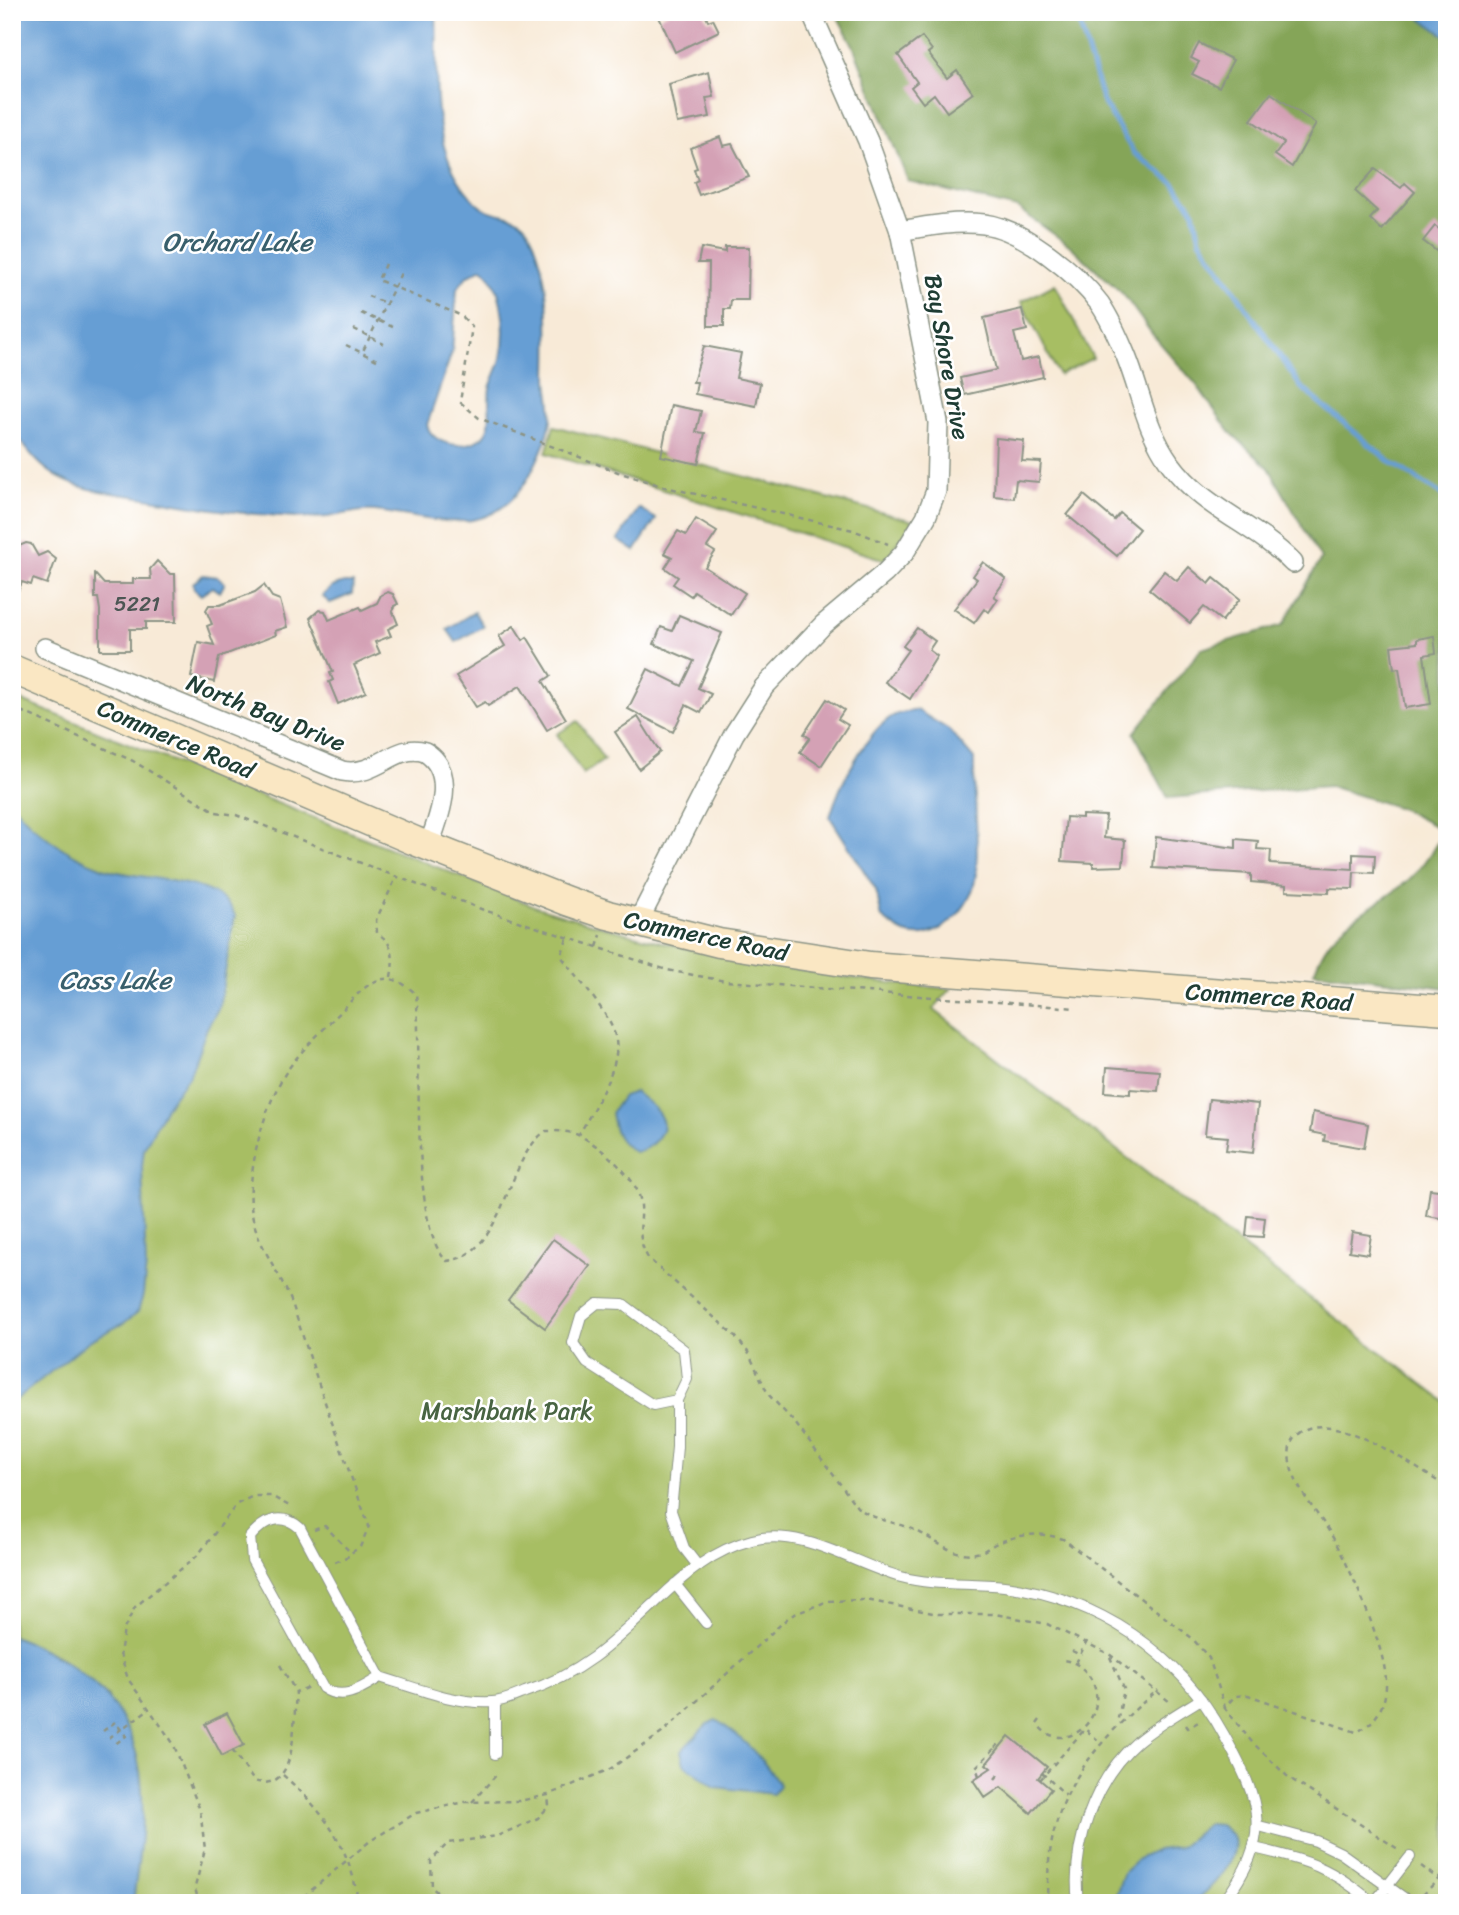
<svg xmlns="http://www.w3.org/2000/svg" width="1459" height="1915" font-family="Sriracha,sans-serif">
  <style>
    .green { fill: #a7be63; stroke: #637e4c; stroke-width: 2 }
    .forest { fill: #85a559; stroke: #527146; stroke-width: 2 }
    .water { fill: #669ed4; stroke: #426e84; stroke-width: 2; fill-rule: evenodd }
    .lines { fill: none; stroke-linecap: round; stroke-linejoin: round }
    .stream { stroke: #669ed4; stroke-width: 5 }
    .building { fill: #d4a1b5 }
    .service-casing { stroke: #8c9486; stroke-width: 12 }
    .minor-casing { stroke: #8c9486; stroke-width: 22 }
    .secondary-casing { stroke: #8c9486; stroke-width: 31 }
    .path { stroke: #8c9486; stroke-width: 2.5; stroke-dasharray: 5 5; stroke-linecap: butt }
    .service { stroke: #fff; stroke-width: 10 }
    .minor { stroke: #fff; stroke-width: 19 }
    .secondary { stroke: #fae7c3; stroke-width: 28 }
    .labels { text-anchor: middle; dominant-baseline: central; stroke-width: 5; stroke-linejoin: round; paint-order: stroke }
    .number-label { font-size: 21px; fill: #4c5654 }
    .street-label { font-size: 24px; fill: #1f3d34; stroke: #fff }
    .park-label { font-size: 24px; fill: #486442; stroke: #fff }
    .water-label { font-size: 26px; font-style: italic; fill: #385f6c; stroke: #fff }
  </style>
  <rect width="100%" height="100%" fill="#fff"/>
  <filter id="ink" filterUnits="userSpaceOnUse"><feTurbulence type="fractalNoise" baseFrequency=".0143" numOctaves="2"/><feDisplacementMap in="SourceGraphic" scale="14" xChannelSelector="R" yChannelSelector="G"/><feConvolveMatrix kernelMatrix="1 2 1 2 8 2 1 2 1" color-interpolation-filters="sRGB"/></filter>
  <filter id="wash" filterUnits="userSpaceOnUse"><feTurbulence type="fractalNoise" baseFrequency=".00686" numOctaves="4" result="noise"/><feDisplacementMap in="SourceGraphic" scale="28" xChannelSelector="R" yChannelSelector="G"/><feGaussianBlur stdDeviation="1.57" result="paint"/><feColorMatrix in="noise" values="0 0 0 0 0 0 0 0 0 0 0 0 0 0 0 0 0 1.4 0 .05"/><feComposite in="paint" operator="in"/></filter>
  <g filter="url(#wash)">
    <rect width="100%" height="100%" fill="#f8ead7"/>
    <g class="green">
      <path d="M1055,284L1093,358L1059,375L1021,302Z"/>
      <path d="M554,426L914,521L885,560L546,453Z"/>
      <path d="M12,697L537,907C677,951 804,976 951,989L933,1009L1447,1403V1903H133L141,1832L108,1696L60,1657L12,1636Z"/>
      <path d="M578,721L604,760L583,774L557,734Z"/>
    </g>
    <path class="forest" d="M835,12H1414L1447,37V988L1314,972C1331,922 1367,914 1405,883C1420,871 1435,847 1444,831L1400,808L1329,786L1168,798L1134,733L1201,649L1283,625L1321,559L1269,468L1230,432L1195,383L1153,335L1123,294L1069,245L1017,208L908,181L852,43Z"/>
    <g class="water">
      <path d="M12,12H436C439,77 425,153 477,203C493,219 519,209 530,233C551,276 549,329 548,377C548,391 553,405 551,420C548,440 537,462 527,480C488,542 435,518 375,511C359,509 343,515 327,517C303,519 280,516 256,514C215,511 174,502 133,496C72,488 47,483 12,428ZM482,268C504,285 507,332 501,358C499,368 493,378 490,388C487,402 494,424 484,435C469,452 432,446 427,425L452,352L457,289L467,276Z"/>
      <path d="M1414,12H1447V37L1415,14Z"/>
      <path d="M639,508L656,519L635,551L618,540Z"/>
      <path d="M203,575L218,577L225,583L220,592L213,587L201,595L194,589L193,583Z"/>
      <path d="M344,583H353L352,594L330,603L322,596L332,587Z"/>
      <path d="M474,612L483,626L456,642L447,629Z"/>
      <path d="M917,710L949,730L974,759C973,791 981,858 974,885C967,912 936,944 905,933C897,930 889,923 882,918L876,890L830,817C838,788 867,729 895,715C901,712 910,712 917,710Z"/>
      <path d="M12,803C36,834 66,854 103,868C137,881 222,876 235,916L219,1007L207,1028L190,1074L166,1107L144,1149L142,1167L146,1266L143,1295L138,1312L124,1323L89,1341L12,1403Z"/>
      <path d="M635,1092C643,1099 655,1106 660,1116C670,1133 648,1151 634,1152C618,1142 614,1132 611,1113L623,1096Z"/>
      <path d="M12,1636C39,1645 60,1657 83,1675C160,1734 144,1817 133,1903H12Z"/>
      <path d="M716,1720C743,1737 763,1759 780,1785L773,1794L715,1787L684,1764L681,1751L707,1724Z"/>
      <path d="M1208,1824L1220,1825C1224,1828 1230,1833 1233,1837C1243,1857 1207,1893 1192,1903H1113L1124,1872L1138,1859L1157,1850L1180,1847Z"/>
    </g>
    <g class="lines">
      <path class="stream" d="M1076,12L1103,102L1134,153L1174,183L1194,211L1200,240L1301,387L1389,461L1447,498"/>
    </g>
    <g id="blocks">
      <g class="building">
        <path d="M670,12H704L708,21L713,19L719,31L675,52L659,17Z"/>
        <path d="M922,37L932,50L928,53L947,78L957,70L973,93L947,112L934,94L923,103L911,87L917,82L898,55Z"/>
        <path d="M1199,43L1233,60L1219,87L1192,74L1199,62L1191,58Z"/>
        <path d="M709,72L714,97L706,98L710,117L677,123L669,84Z"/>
        <path d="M1271,93L1316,124L1292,167L1275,155L1284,143L1251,120Z"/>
        <path d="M720,137L723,146L732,144L749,177L699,195L694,182L698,180L694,169L697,168L690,148Z"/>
        <path d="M1375,169L1401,188L1405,183L1415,192L1382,230L1370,219L1377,211L1355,191Z"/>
        <path d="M1435,226L1447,235V259L1423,241Z"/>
        <path d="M725,247H749L748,300H731L730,309H724V326H708L709,263H698L701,248L725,252Z"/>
        <path d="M1022,309L1027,330L1014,333L1021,361L1039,357L1043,377L964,395L960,378L996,370L984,318Z"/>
        <path d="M704,346L741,353L736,378L760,383L756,406L695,394L697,382H693Z"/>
        <path d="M671,405L701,411L696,432L705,433L698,464L661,456Z"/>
        <path d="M996,438L1024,441L1022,461L1041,462L1039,482L1016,480L1014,498L994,496Z"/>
        <path d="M1084,495L1114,520L1120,513L1139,529L1117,556L1067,515Z"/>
        <path d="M696,519L717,532L707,547L715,552L705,567L745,593L731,615L694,591L691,596L673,584L678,577L665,568L672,557L664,553L678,531L686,535Z"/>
        <path d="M26,543L31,544L38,556L47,552L56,559L47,584L33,579L31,585L22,582L12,605V549Z"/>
        <path d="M157,561L170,574H175L176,622H146V629H130V650H100V610L98,598H95V574L104,584H133V579H151L150,569Z"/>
        <path d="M983,562L1006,579L994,596L998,599L989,612L984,609L974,623L954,609L977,579L973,576Z"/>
        <path d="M1189,567L1209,584L1214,578L1240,599L1222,621L1204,607L1190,623L1149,589L1164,571L1177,581Z"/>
        <path d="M264,585L272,597L280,600L287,627L275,631L276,635L219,657L214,682L191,677L198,642L214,645L207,626L212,624L206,610L209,605H220L255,592Z"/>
        <path d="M388,592L393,594L398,604L394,606L393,612L398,624L388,629L391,636L375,642L380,653L354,665L366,692L338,704L329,682L333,680L330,673L333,672L310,618L319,610L325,611L329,620L360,607L362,610L377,603L381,595Z"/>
        <path d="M679,615L722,633L698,688L711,694L701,713L686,705L673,732L628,709L648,669L682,686L694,661L654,644L661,627L672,631Z"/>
        <path d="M514,626L523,640L527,637L551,676L543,681L566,719L547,730L520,686L488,706L485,702L476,707L456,676L505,646L499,636Z"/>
        <path d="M917,628L935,641L929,650L937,656L910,699L885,682L908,650L903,646Z"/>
        <path d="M1434,636L1436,653L1424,655L1431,704L1405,708L1399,668L1394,669L1391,646L1417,643V639Z"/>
        <path d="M827,699L844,710L838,719L848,725L821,766L800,752L810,738L804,734Z"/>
        <path d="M638,717L660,752L639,769L615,732Z"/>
        <path d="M1082,815L1106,816L1104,838L1125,840L1123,866L1093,867V863L1062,861L1066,817L1082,818Z"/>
        <path d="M1156,837L1236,848V839L1258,841L1257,849L1271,850L1270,864L1353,869V854L1375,855L1374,873L1354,872L1353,889L1329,888V893L1286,891V885L1251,882V874L1153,868Z"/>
        <path d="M1107,1067L1160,1071L1158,1091L1130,1089V1094L1105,1092Z"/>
        <path d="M1209,1099L1258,1104L1253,1153L1226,1150L1228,1137L1205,1135Z"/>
        <path d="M1313,1112L1368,1124L1364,1148L1324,1141L1325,1135L1310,1132Z"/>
        <path d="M1430,1189L1447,1191V1219L1426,1216Z"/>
        <path d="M1248,1216L1265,1218L1263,1237L1246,1236Z"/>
        <path d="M1352,1232L1371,1235L1368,1254L1349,1251Z"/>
        <path d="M553,1239L590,1266L545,1328L508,1300Z"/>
        <path d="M227,1713L244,1745L222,1756L205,1724Z"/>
        <path d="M1009,1736L1047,1767L1038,1778L1051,1789L1031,1813L1001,1787L985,1798L973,1780L991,1768L986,1764Z"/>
      </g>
    </g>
  </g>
  <g filter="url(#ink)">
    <use href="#blocks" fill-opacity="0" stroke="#8c9486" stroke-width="2"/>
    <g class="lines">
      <defs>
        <g id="service">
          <path d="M677,1400L653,1405L587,1363L573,1343L581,1316L597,1303L623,1304L684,1350L687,1379L677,1400V1447L671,1511L684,1548L698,1566"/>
          <path d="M675,1584L706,1623"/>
          <path d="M380,1677C362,1688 343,1702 323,1688L252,1560L250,1537C264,1520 282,1512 300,1528L380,1677C416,1688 455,1704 492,1702C503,1702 515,1696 525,1692C582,1674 614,1642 656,1602C684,1575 713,1550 752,1540C803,1527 853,1564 901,1577C934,1586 970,1582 1004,1586C1097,1598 1179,1652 1224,1735C1262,1804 1273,1836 1223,1903"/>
          <path d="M495,1754V1702"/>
          <path d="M1259,1826L1316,1841L1341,1853L1411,1903"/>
          <path d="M1254,1848C1307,1860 1331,1867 1373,1903"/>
          <path d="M1078,1903C1071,1845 1094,1779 1138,1741C1157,1725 1180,1712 1201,1699"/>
          <path d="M1374,1903L1410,1857"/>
        </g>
        <g id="minor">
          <path d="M900,231C928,226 955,221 984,224C1023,229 1077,273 1100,304C1110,319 1119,339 1126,356C1141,393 1146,430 1170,463C1204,510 1254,523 1293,563"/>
          <path d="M45,648L342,771C377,778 395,742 425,752C458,772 439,818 428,847"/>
          <path d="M638,922L734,734L764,687L823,625L885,573L904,553L926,517L936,491L938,422L900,231L868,141L811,12"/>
        </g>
        <path id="secondary" d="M12,669L415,841L567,901L608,915L719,943L870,966L1447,1010"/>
      </defs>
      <use href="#service" class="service-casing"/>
      <use href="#minor" class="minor-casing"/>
      <use href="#secondary" class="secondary-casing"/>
      <g class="path">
        <path d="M385,264L378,280L462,316L472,327L460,402L479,418L618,472L665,487L853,530L888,544"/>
        <path d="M368,296L385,303"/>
        <path d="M361,313L393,327"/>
        <path d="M354,329L384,344"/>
        <path d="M346,345L362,353"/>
        <path d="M377,360L362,353L402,271"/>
        <path d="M12,707L133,761L216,812L236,815L481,909L667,970L725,981L1075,1008"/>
        <path d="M567,939L561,956C629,1044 634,1036 579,1135"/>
        <path d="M597,947L601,935"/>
        <path d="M391,977C394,958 395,944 377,933L376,920L395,880"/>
        <path d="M314,1530L325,1526L351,1553L360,1547L369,1526C342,1453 317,1380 293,1306C282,1275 257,1246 252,1214C245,1174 265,1101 289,1068C307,1043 330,1024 350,1002C373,977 389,969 416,994C423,1050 408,1228 447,1261C506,1254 505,1158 546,1131C556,1131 569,1131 578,1135C597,1143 633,1175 639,1195C646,1218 633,1232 648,1258L735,1336L748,1352L768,1394L796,1424L857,1507C876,1522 896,1521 917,1531C938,1542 955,1559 981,1552C986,1550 991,1546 995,1544C1020,1534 1038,1531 1063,1539L1192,1638L1209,1658L1225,1707L1235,1696L1248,1695L1356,1732C1376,1724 1387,1704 1386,1681C1385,1646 1350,1567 1332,1536C1321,1517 1303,1498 1295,1478C1289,1466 1286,1447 1295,1437C1326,1400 1416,1469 1447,1487"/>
        <path d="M335,1562L351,1555"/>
        <path d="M1072,1651L1080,1655"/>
        <path d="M1110,1657L1124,1689L1117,1723"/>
        <path d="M1076,1663L1087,1641"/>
        <path d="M280,1665L296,1692"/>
        <path d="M1224,1707L1251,1741L1288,1777L1398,1849"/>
        <path d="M1040,1720L1037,1724C1065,1761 1119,1711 1086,1672C1079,1665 1073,1661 1062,1660"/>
        <path d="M1186,1725L1188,1728L1200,1721"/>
        <path d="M103,1731L115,1722L126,1736L114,1745"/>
        <path d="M109,1738L149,1709"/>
        <path d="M995,1748L1000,1743L1002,1745"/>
        <path d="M232,1750L254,1781C299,1795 293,1720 296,1692L309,1687"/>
        <path d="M1042,1773L1066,1795"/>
        <path d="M283,1775C323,1810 352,1849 358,1903"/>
        <path d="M979,1776L976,1767L995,1748L997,1750"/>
        <path d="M995,1779L999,1774"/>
        <path d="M1040,1780L1085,1729L1100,1742"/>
        <path d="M472,1802L498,1773"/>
        <path d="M1421,1866L1437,1878"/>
        <path d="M1423,1895L1447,1870"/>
        <path d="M203,1903L197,1896L195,1887L205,1849L200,1810L173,1743L128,1679L120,1654L124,1629L135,1607L198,1555L237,1504L253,1496H271L291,1507"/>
        <path d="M296,1903L370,1841L416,1813L465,1802L519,1801L548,1795L610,1769L662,1733L790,1616L828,1601L866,1600L938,1614H995L1047,1624L1109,1654L1170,1702"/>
        <path d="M437,1903L436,1891L432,1888L431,1861L448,1843L497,1836L538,1818L549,1806L548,1795"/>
        <path d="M1049,1903C1041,1807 1087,1748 1158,1690"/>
      </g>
      <use href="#service" class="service"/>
      <use href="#minor" class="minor"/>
      <use href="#secondary" class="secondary"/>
    </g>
  </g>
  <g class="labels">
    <g class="number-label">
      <text x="137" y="604">5221</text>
    </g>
    <g class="street-label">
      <text transform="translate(947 357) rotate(80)">Bay Shore Drive</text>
      <text transform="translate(266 713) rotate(22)">North Bay Drive</text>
      <text transform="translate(176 739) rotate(23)">Commerce Road</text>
      <text transform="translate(706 936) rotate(12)">Commerce Road</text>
      <text transform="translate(1269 997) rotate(4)">Commerce Road</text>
    </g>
    <g class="park-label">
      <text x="507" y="1411">Marshbank Park</text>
    </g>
    <g class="water-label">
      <text x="237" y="242">Orchard Lake</text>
      <text x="115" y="980">Cass Lake</text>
    </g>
  </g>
  <rect width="1459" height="1915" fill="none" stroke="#fff" stroke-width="42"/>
</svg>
